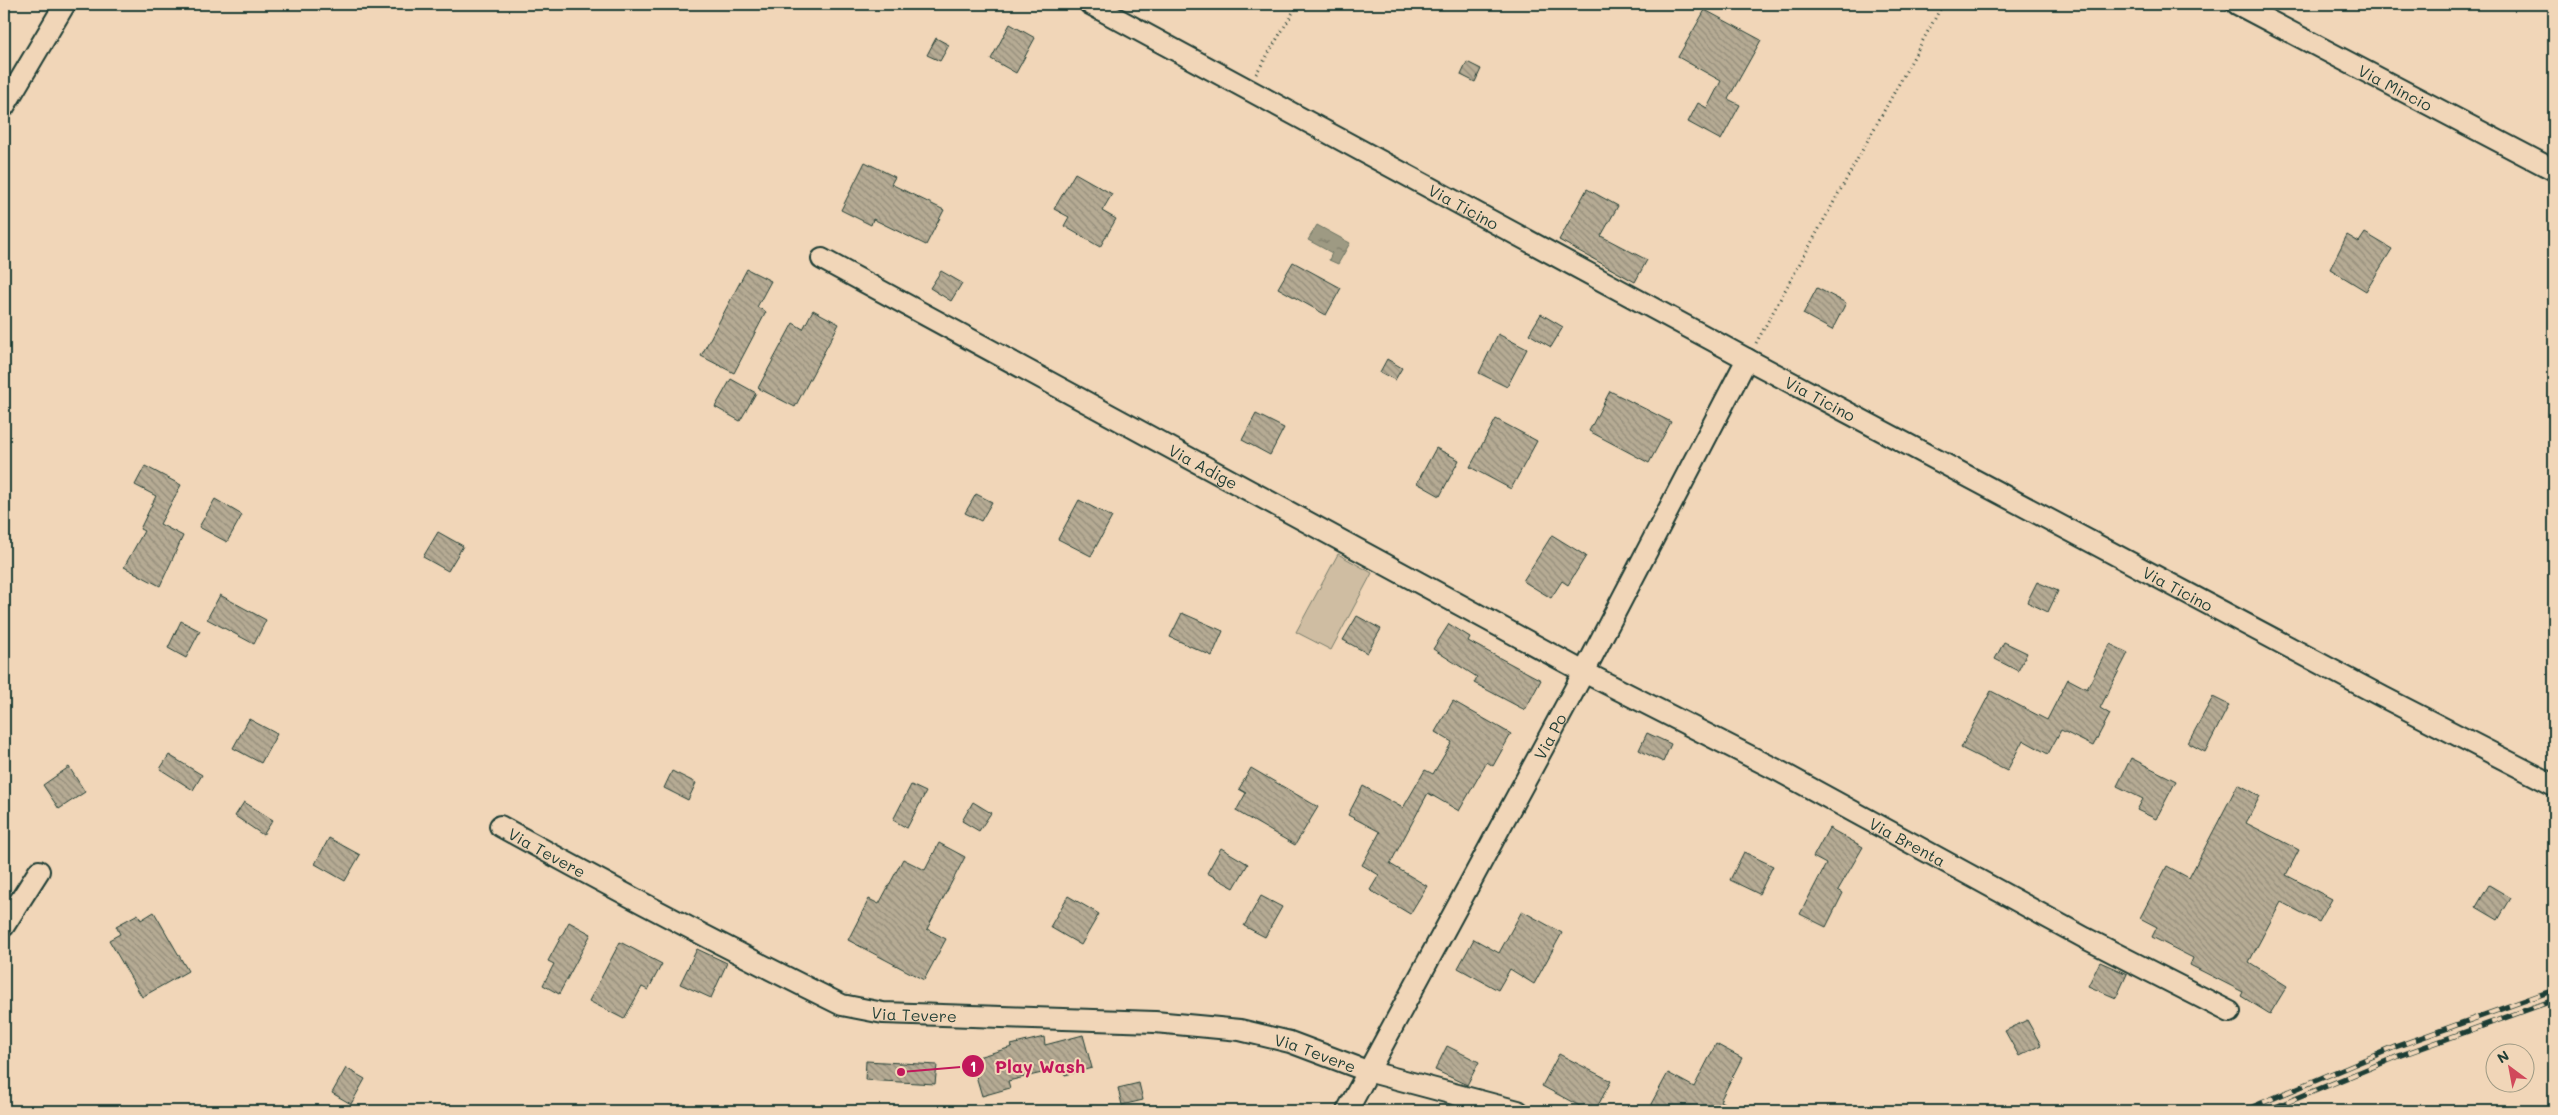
<svg xmlns="http://www.w3.org/2000/svg" width="2558" height="1115" font-family="Mali,sans-serif">
  <style>
    .garden { fill: #cfbda2; stroke: #777d6b }
    .water { fill: url(#water-ripples); stroke: #6b7563 }
    .building { fill: url(#building-back-hatch); stroke: #1f3d34 }
    .lines { fill: none; stroke-linecap: round; stroke-linejoin: round }
    .minor-casing { stroke: #1f3d34; stroke-width: 24 }
    .path { stroke: #1f3d34; stroke-width: 3; stroke-dasharray: 1 4; stroke-linecap: butt }
    .minor { stroke: #f1d6b8; stroke-width: 20 }
    .rail-casing { stroke: #1f3d34; stroke-width: 5.5 }
    .rail { stroke: #f1d6b8; stroke-width: 4; stroke-dasharray: 11; stroke-linecap: butt }
    .labels { text-anchor: middle; dominant-baseline: central; stroke-width: 4; stroke-linejoin: round; paint-order: stroke }
    .street-label { font-size: 16px; fill: #1f3d34; stroke: #f1d6b8 }
    .leader { fill: none; stroke: #c2185b; stroke-width: 2 }
    .callout-dot { fill: #c2185b; stroke: #f1d6b8; stroke-width: 2 }
    .mark-label { font-size: 15px; text-anchor: middle; font-weight: bold; fill: #fff }
    .callout-label { font-size: 18px; text-anchor: middle; font-weight: bold; fill: #c2185b; stroke: #f1d6b8; stroke-width: 4; stroke-linejoin: round; paint-order: stroke }
  </style>
  <defs>
    <pattern id="water-ripples" width="26" height="14" patternUnits="userSpaceOnUse" patternTransform="scale(1.25)"><rect width="26" height="14" fill="#9e9a83"/><path d="M2 4q2-2 4 0t4 0M15 11q2-2 4 0t4 0" fill="none" stroke="#807f6c"/></pattern>
    <pattern id="building-back-hatch" width="6" height="6" patternUnits="userSpaceOnUse" patternTransform="scale(1.25)"><rect width="6" height="6" fill="#b6ab94"/><path d="M-1 5l2 2M0 0l6 6M5-1l2 2" fill="none" stroke="#938c7a"/></pattern>
  </defs>
  <rect width="100%" height="100%" fill="#f1d6b8"/>
  <filter id="ink" filterUnits="userSpaceOnUse"><feTurbulence type="fractalNoise" baseFrequency=".02" numOctaves="2"/><feDisplacementMap in="SourceGraphic" scale="10" xChannelSelector="R" yChannelSelector="G"/><feConvolveMatrix kernelMatrix="1 2 1 2 8 2 1 2 1" color-interpolation-filters="sRGB"/></filter>
  <g filter="url(#ink)">
    <path class="garden" d="M1338,554L1372,573L1331,650L1296,632Z"/>
    <path class="water" d="M1317,225L1350,243L1338,264L1329,260L1332,253L1308,240Z"/>
    <g class="building">
      <path d="M1705,10L1761,40L1728,99L1740,105L1721,140L1688,122L1698,103L1707,108L1721,81L1678,57Z"/>
      <path d="M1010,24L1035,38L1016,73L991,59Z"/>
      <path d="M936,38L949,45L940,61L927,55Z"/>
      <path d="M1467,62L1481,69L1475,82L1461,75Z"/>
      <path d="M865,162L895,177L891,184L944,210L926,245L873,219L871,225L841,210Z"/>
      <path d="M1075,173L1112,194L1102,211L1116,219L1100,247L1064,226L1069,217L1054,209Z"/>
      <path d="M1587,189L1618,206L1601,236L1647,260L1635,282L1559,240Z"/>
      <path d="M2365,233L2392,249L2366,291L2330,269L2347,235L2359,242Z"/>
      <path d="M1293,262L1341,288L1326,315L1278,288Z"/>
      <path d="M747,269L771,281L757,307L766,312L734,373L701,356Z"/>
      <path d="M941,271L962,283L951,301L930,288Z"/>
      <path d="M1817,288L1846,303L1832,330L1803,314Z"/>
      <path d="M813,310L839,324L795,407L758,388L793,323L803,329Z"/>
      <path d="M1541,314L1563,327L1551,347L1529,334Z"/>
      <path d="M1498,334L1527,349L1507,387L1479,373Z"/>
      <path d="M1387,359L1402,368L1395,380L1380,372Z"/>
      <path d="M731,379L756,393L740,421L715,407Z"/>
      <path d="M1610,391L1671,422L1649,463L1589,431Z"/>
      <path d="M1256,414L1284,428L1270,455L1242,440Z"/>
      <path d="M1496,419L1537,441L1511,489L1470,467Z"/>
      <path d="M1436,448L1459,460L1440,496L1417,483Z"/>
      <path d="M145,466L181,485L160,524L183,536L160,586L124,567L144,531L140,529L156,496L135,485Z"/>
      <path d="M976,494L992,502L981,521L965,513Z"/>
      <path d="M215,499L242,515L227,542L199,527Z"/>
      <path d="M1079,500L1112,517L1091,556L1058,539Z"/>
      <path d="M438,532L463,546L448,571L423,557Z"/>
      <path d="M1552,535L1586,556L1568,585L1562,581L1551,598L1523,581Z"/>
      <path d="M2037,582L2058,591L2048,612L2027,602Z"/>
      <path d="M220,595L266,620L254,644L207,619Z"/>
      <path d="M1182,613L1223,631L1212,656L1170,637Z"/>
      <path d="M1357,616L1381,629L1367,653L1343,640Z"/>
      <path d="M181,621L200,631L186,658L168,648Z"/>
      <path d="M1449,624L1470,637L1468,641L1541,680L1525,710L1474,683L1477,677L1433,649Z"/>
      <path d="M2004,642L2027,653L2018,671L1995,659Z"/>
      <path d="M2110,644L2128,653L2100,708L2110,714L2093,746L2061,730L2048,754L2023,740L2007,771L1961,748L1991,691L2047,720L2068,679L2087,689Z"/>
      <path d="M2213,697L2229,705L2205,752L2188,743Z"/>
      <path d="M1453,701L1511,734L1493,766L1487,762L1459,811L1428,793L1390,864L1427,886L1410,914L1370,890L1379,875L1362,865L1380,832L1348,815L1363,786L1403,808L1425,770L1433,774L1452,742L1435,732Z"/>
      <path d="M249,719L277,734L261,763L233,748Z"/>
      <path d="M1647,733L1671,744L1663,762L1639,750Z"/>
      <path d="M169,755L202,775L193,790L160,769Z"/>
      <path d="M2131,758L2176,781L2156,819L2137,810L2143,799L2117,786Z"/>
      <path d="M69,767L85,792L59,809L43,785Z"/>
      <path d="M1251,768L1318,807L1295,845L1236,811L1246,793L1239,789Z"/>
      <path d="M672,771L696,783L688,800L664,788Z"/>
      <path d="M2238,784L2260,796L2246,823L2299,850L2286,875L2332,899L2319,922L2281,902L2249,962L2287,986L2270,1014L2241,996L2243,992L2190,965L2193,958L2152,937L2157,927L2140,918L2167,866L2189,878Z"/>
      <path d="M911,785L926,792L907,828L893,820Z"/>
      <path d="M244,802L273,820L263,835L235,816Z"/>
      <path d="M973,802L991,813L979,831L962,821Z"/>
      <path d="M1829,828L1863,847L1838,890L1843,893L1826,927L1800,914L1826,864L1813,857Z"/>
      <path d="M329,838L360,855L345,881L315,864Z"/>
      <path d="M939,843L965,857L927,929L946,939L924,980L848,940L869,899L879,904L903,859L925,870Z"/>
      <path d="M1221,848L1248,864L1234,888L1207,873Z"/>
      <path d="M1744,852L1773,866L1759,894L1730,880Z"/>
      <path d="M2489,885L2511,898L2498,920L2476,907Z"/>
      <path d="M1068,896L1099,914L1081,945L1050,927Z"/>
      <path d="M1261,896L1282,907L1265,937L1244,926Z"/>
      <path d="M1522,911L1562,933L1534,984L1510,969L1498,990L1458,968L1474,939L1499,953Z"/>
      <path d="M154,912L188,971L142,997L109,940L120,934L116,926L138,914L141,920Z"/>
      <path d="M569,922L591,934L559,994L543,985L554,964L548,961Z"/>
      <path d="M620,942L662,964L648,990L642,987L624,1019L589,1001Z"/>
      <path d="M697,949L727,963L711,998L680,984Z"/>
      <path d="M2100,962L2127,974L2116,998L2088,986Z"/>
      <path d="M2027,1020L2041,1045L2019,1056L2005,1031Z"/>
      <path d="M1083,1035L1092,1068L1065,1075L1063,1068L1008,1081L1010,1088L982,1096L971,1059L1012,1047L1011,1045L1044,1037L1045,1045Z"/>
      <path d="M1716,1044L1742,1058L1720,1101L1740,1111H1664L1651,1104L1668,1073L1694,1087Z"/>
      <path d="M1447,1046L1479,1062L1467,1085L1435,1070Z"/>
      <path d="M1559,1054L1611,1081L1595,1111H1589L1542,1086Z"/>
      <path d="M866,1061L937,1065L935,1084L865,1080Z"/>
      <path d="M346,1068L365,1079L351,1104L332,1093Z"/>
      <path d="M1139,1083L1143,1100L1122,1105L1118,1088Z"/>
    </g>
    <g class="lines">
      <defs>
        <g id="minor">
          <path id="s1" d="M1090,4L1747,359L2383,697L2554,785"/>
          <path id="s2" d="M2237,4L2554,170"/>
          <path d="M4,107L65,4"/>
          <path id="s3" d="M822,259L1584,672L1779,771L2085,938L2230,1012"/>
          <path id="s4" d="M500,826C612,888 726,948 842,1005L883,1013L1155,1022L1240,1030L1290,1042L1367,1071L1518,1111"/>
          <path d="M4,926L39,871"/>
          <path id="s5" d="M1347,1111L1584,672L1747,359"/>
        </g>
      </defs>
      <use href="#minor" class="minor-casing"/>
      <g class="path">
        <path d="M1256,74L1298,4"/>
        <path d="M1756,343L1943,4"/>
      </g>
      <use href="#minor" class="minor"/>
      <defs>
        <g id="rail">
          <path d="M2243,1111L2395,1047L2554,990"/>
          <path d="M2266,1111L2399,1056L2554,1000"/>
        </g>
      </defs>
      <use href="#rail" class="rail-casing"/>
      <use href="#rail" class="rail"/>
    </g>
  </g>
  <g class="labels">
    <g class="street-label">
      <text stroke="none"><textPath href="#s2" startOffset="179">Via Mincio</textPath></text>
      <text stroke="none"><textPath href="#s1" startOffset="425">Via Ticino</textPath></text>
      <text stroke="none"><textPath href="#s1" startOffset="830">Via Ticino</textPath></text>
      <text stroke="none"><textPath href="#s3" startOffset="434">Via Adige</textPath></text>
      <text stroke="none"><textPath href="#s1" startOffset="1235">Via Ticino</textPath></text>
      <text stroke="none"><textPath href="#s5" startOffset="426">Via Po</textPath></text>
      <text stroke="none"><textPath href="#s3" startOffset="1232">Via Brenta</textPath></text>
      <text stroke="none"><textPath href="#s4" startOffset="54">Via Tevere</textPath></text>
      <text stroke="none"><textPath href="#s4" startOffset="459">Via Tevere</textPath></text>
      <text stroke="none"><textPath href="#s4" startOffset="864">Via Tevere</textPath></text>
    </g>
  </g>
  <path class="leader" d="M901 1072L973 1066"/>
  <g class="callout-dot">
    <circle cx="901" cy="1072" r="5"/>
    <circle cx="973" cy="1066" r="12"/>
  </g>
  <g class="mark-label">
    <text x="973" y="1072">1</text>
  </g>
  <g class="callout-label">
    <text x="1040" y="1073">Play Wash</text>
  </g>
  <rect width="2558" height="1115" fill="none" stroke="#f1d6b8" stroke-width="20"/>
  <rect x="10" y="10" width="2538" height="1095" fill="none" stroke="#1f3d34" stroke-width="2" filter="url(#ink)"/>
  <g transform="translate(2510 1068) rotate(328)"><circle r="24" fill="#f1d6b8" stroke="#9d9983"/>
  <path d="M0-4L9 19L0 12L-9 19Z" fill="#d1495b"/>
  <text y="-8" font-size="14" font-weight="bold" text-anchor="middle" fill="#1f3d34">N</text>
  </g>
</svg>
